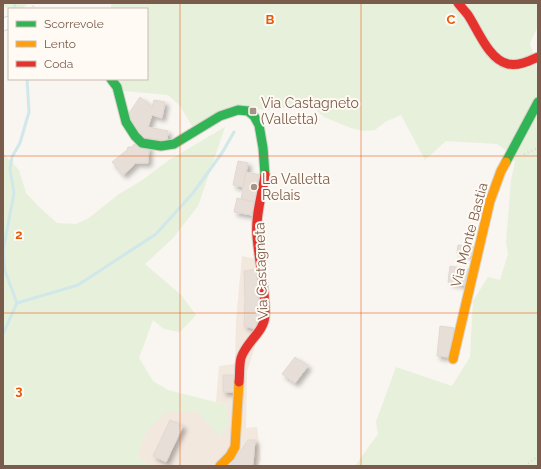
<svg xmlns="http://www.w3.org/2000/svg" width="541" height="469" font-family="Raleway,sans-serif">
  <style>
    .residential { fill: #f2e8de }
    .green { fill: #e7f0db }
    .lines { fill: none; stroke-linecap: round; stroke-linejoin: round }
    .stream { stroke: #d0e8ea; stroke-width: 3 }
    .building { fill: #e6ded7; stroke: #e2d8d2; filter: url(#shadow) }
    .street-casing { stroke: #d7d1cb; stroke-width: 13 }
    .fast-casing { stroke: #d9d2cb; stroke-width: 11 }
    .slow-casing { stroke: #d9d2cb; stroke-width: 11 }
    .jam-casing { stroke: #d9d2cb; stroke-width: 11 }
    .path { stroke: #dcd5d0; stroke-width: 2; stroke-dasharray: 1 3; stroke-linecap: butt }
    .street { stroke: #fefefd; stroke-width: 11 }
    .fast { stroke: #30b455; stroke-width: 9 }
    .slow { stroke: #ff9f0a; stroke-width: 9 }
    .jam { stroke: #e5322d; stroke-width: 9 }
    .grid { fill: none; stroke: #e8590c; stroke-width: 1; stroke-opacity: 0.55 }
    .poi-dot { fill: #a69286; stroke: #fffaf3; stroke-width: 1.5 }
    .labels { text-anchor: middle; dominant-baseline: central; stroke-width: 4; stroke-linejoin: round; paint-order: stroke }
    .poi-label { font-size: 14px; fill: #7a5c4d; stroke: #fffaf3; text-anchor: start }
    .street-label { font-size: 14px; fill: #7a5c4d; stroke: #fffaf3 }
    .grid-label { font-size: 13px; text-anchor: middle; font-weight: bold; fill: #e8590c; stroke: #fffaf3; stroke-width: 4; stroke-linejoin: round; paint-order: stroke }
  </style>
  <defs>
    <filter id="shadow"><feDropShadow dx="3.5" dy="3.5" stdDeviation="2" flood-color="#0004"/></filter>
  </defs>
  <rect width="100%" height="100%" fill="#f9f5f0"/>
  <path class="residential" d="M242,256L266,261L255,347L247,371L246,428L257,427L261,460L257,466H151L137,457L146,431L166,412H198L222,436L227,405L216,402L219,366L235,364L236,320Z"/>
  <g class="green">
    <path d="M3,3H29L22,9L3,7Z"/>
    <path d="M111,3H538V26L530,43L538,71V466H355L378,434L376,422L396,367L452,386L470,357L473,301L488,277L500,280L508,254L506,242L511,180L515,162L505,150L497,144L446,141L425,160L401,115L385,122L375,130L364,131L351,128L324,117L307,102L275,110L248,109L192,126L180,106L168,95L124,91L117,79H147V9H111Z"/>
    <path d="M225,127L198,206L173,238L145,264L181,295L196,315L180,332L164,329L153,320L139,358L153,381L168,390L227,405L229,423L221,437L198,412H167L146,431L137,457L151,466H3V153L19,170L26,193L38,206L57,223L76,224L89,218L119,194L141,181L169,160Z"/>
  </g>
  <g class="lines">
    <g class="stream">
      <path d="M14,3L15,6"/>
      <path d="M3,251L14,193L10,169L12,157L20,143L29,112L27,79"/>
      <path d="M3,252L5,271L17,303L3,334"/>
      <path d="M17,303L78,285L156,234L193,193L222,153L234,132"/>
    </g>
  </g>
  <g class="building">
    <path d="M140,97L152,107L154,100L165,102L162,118L152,115L148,127L168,131L167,141L142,137L127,116Z"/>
    <path d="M134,144L149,147L148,163H134V165L123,175L112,162L127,150L128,147H132Z"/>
    <path d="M238,161L248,163L243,187L233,185Z"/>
    <path d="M246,172L261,175L256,202L241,199Z"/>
    <path d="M237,198L254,202L252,215L234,212Z"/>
    <path d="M458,245L474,247L473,255L457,253Z"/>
    <path d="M450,266L468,269L465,285L448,282Z"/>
    <path d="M257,269L259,316L255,329L244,326L245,300L244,271Z"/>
    <path d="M440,326L454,328L450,357L437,356Z"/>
    <path d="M295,357L308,366L295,383L282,374Z"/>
    <path d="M223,375H237L236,392H223Z"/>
    <path d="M170,420L183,426L166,462L153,456Z"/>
    <path d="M248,440H255L253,464L252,466H230Z"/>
  </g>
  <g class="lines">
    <defs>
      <path id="street" d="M3,25L9,22"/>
      <g id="fast">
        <path d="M111,79L117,87L126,122L135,136L142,143L161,146L174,144L220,116L238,110L248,111L254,116L259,125L263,148L265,175"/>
        <path d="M506,162L538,102"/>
      </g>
      <g id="slow">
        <path d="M453,359L490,201L501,171L506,162"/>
        <path d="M220,466L230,456L235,447L239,382"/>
      </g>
      <g id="jam">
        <path d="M458,3C461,7 465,11 468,15C478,30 489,60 508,64C519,66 529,61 538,57"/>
        <path d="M239,382C240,375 239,365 241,358C246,342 264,332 265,316C266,289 259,263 257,236C255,216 262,195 265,175"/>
      </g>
    </defs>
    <use href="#street" class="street-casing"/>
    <use href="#fast" class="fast-casing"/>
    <use href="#slow" class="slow-casing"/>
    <use href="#jam" class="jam-casing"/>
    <g class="path">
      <path d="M30,3L36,9"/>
      <path d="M524,154L538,148"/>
      <path d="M525,466L538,456"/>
    </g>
    <use href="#street" class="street"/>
    <use href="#fast" class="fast"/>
    <use href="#slow" class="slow"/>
    <use href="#jam" class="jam"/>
  </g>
  <path class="grid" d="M180,3V466M361,3V466M3,156H538M3,313H538"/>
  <g class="poi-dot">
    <rect x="249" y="107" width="8" height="8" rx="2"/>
    <circle cx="254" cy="187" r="4"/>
  </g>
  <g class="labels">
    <g class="poi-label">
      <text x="261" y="103">Via Castagneto<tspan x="261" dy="16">(Valletta)</tspan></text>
      <text x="262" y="179">La Valletta<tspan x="262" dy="16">Relais</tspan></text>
    </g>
    <g class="street-label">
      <text transform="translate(469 235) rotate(-75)">Via Monte Bastia</text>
      <text transform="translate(261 271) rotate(-92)">Via Castagneta</text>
    </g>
  </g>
  <g class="grid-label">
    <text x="270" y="24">B</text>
    <text x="451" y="24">C</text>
    <text x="19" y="239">2</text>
    <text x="19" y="395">3</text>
  </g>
  <rect width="541" height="469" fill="none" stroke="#7a5c4d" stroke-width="8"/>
  <rect x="8" y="8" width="140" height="72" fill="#fffaf3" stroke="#cabbb1"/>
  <rect x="16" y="21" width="20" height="6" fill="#30b455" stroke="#cabbb1"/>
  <text x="44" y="28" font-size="12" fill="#7a5c4d">Scorrevole</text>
  <rect x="16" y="41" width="20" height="6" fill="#ff9f0a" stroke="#cabbb1"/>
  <text x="44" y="48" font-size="12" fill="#7a5c4d">Lento</text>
  <rect x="16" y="61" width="20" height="6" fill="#e5322d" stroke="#cabbb1"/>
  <text x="44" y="68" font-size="12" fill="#7a5c4d">Coda</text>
</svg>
